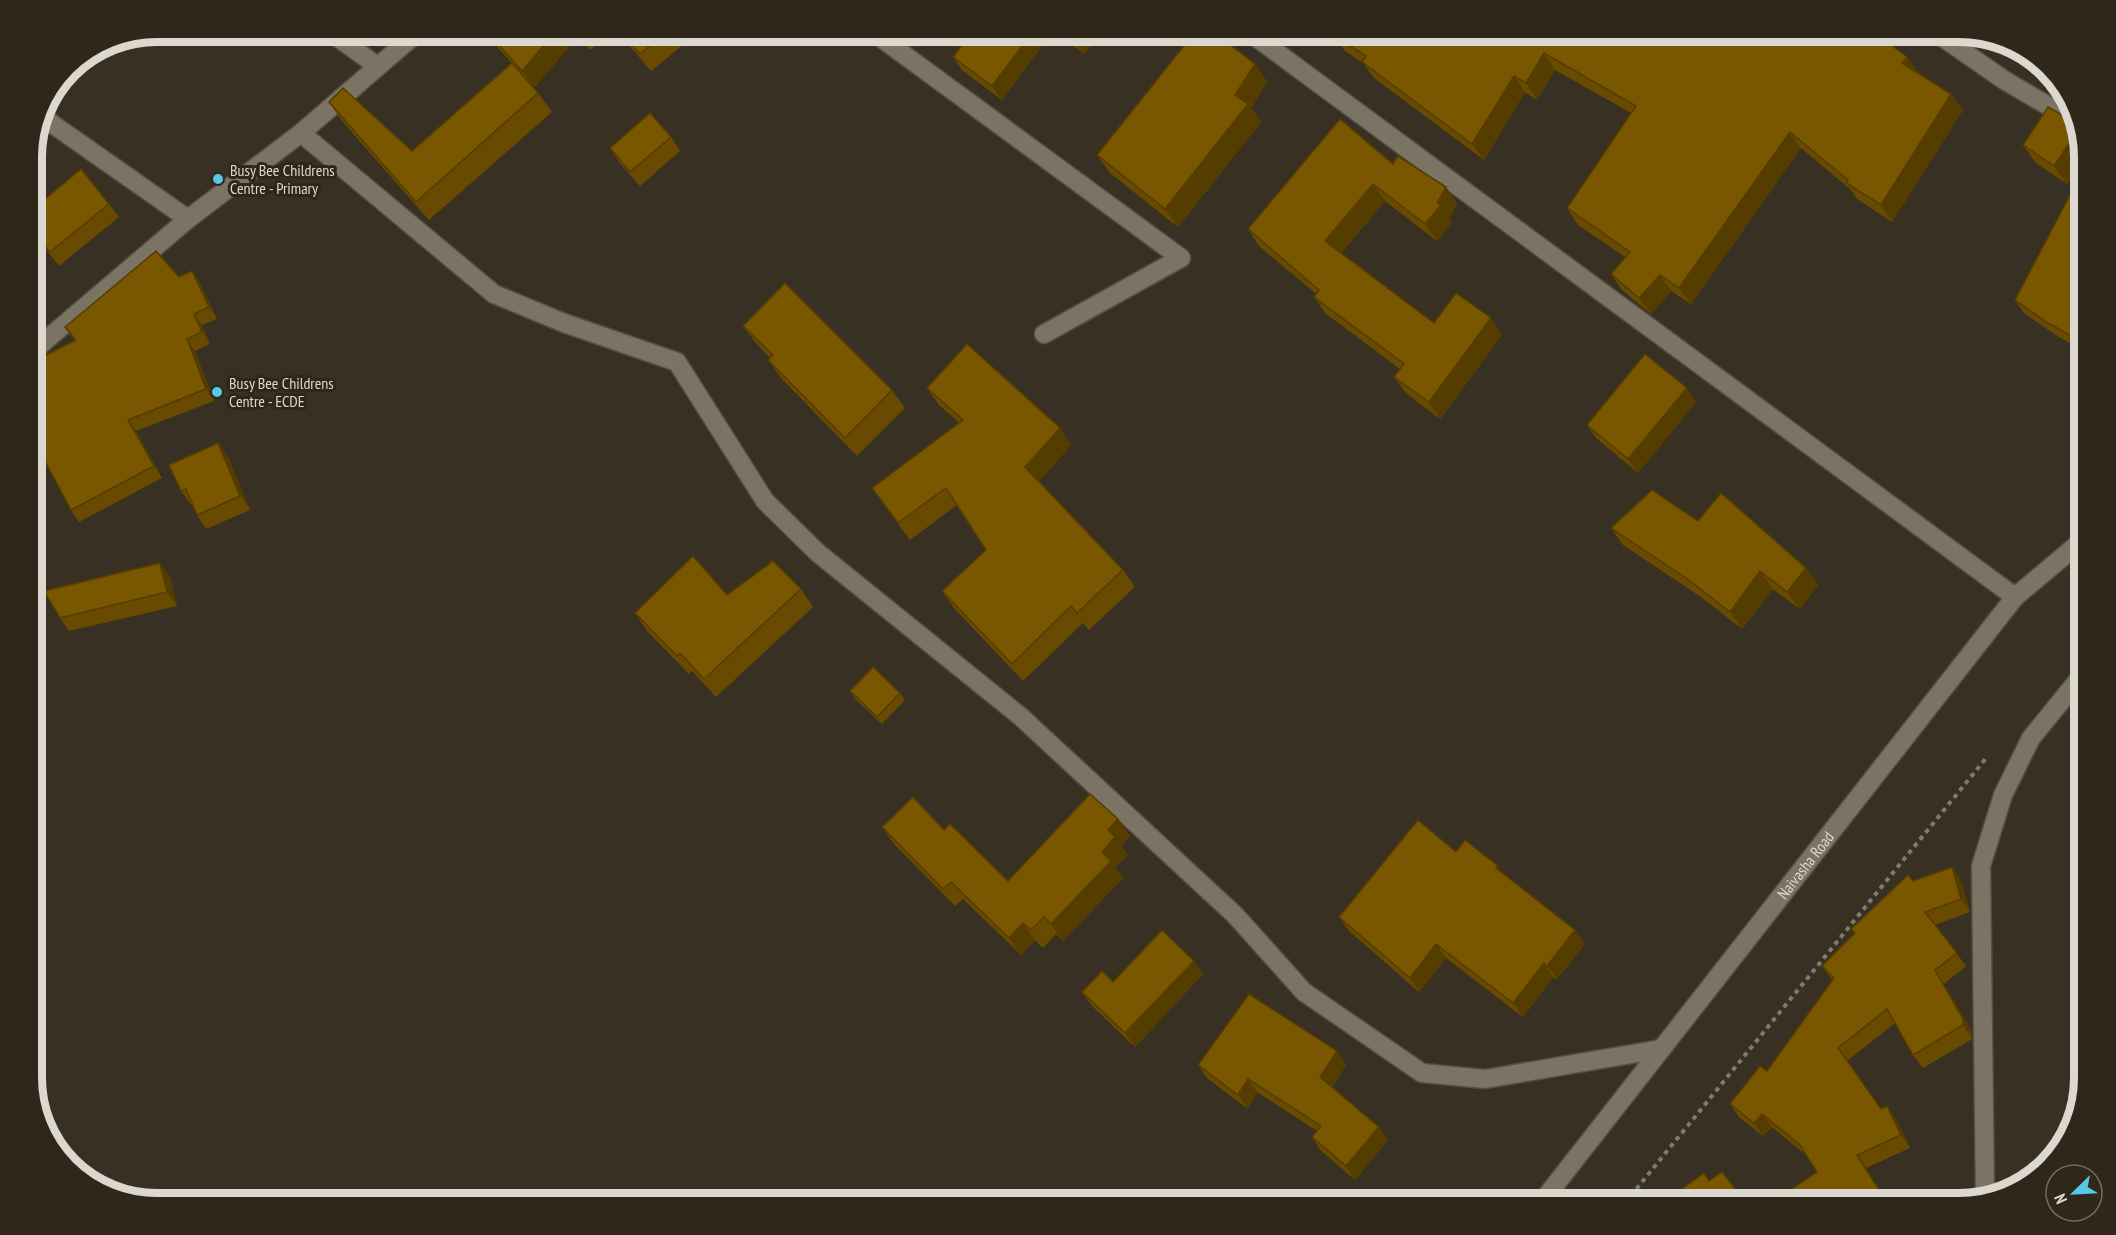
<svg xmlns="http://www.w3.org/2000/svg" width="2116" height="1235" font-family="'PT Sans Narrow',sans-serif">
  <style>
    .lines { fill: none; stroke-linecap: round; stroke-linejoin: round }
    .lane-casing { stroke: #544e43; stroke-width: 21 }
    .street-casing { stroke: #544e43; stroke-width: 21 }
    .secondary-casing { stroke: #544e43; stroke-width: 21 }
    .path { stroke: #807b6f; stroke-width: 4; stroke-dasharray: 4.5 4.5; stroke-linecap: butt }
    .lane { stroke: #7b7364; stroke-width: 18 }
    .street { stroke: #7b7364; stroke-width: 18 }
    .secondary { stroke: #7b7364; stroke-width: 18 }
    .wall { fill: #684b00 }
    .shaded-wall { fill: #553d00 }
    .building { fill: #795700; stroke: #553d00; stroke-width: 1.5 }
    .poi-dot { fill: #58c9e4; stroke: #2e271a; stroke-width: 2 }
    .labels { text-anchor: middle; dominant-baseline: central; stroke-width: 6; stroke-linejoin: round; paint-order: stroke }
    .poi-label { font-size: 16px; fill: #dcd8cf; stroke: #2e271a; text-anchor: start }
    .street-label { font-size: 16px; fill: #dcd8cf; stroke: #2e271a }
    .rim { fill: none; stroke: #dcd8cf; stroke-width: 8 }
  </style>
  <rect width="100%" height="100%" fill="#383123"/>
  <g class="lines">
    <defs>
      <path id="lane" d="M330,32L376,65"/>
      <g id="street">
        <path d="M873,32L1181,258L1044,334"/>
        <path d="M1249,32L2015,597"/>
        <path d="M1935,32L2004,80L2076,122"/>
        <path d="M41,116L188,219"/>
        <path d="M301,133L494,294L564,323L677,362L765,501L818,553L1020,716L1235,915L1304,992L1422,1073L1485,1079L1661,1049"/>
        <path d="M32,352L188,219L301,133L418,32"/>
        <path d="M1985,1197L1981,866L2003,795L2031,738L2084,673"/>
      </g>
      <g id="secondary">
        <path id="s1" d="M1541,1203L2015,597L2084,539"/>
      </g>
    </defs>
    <use href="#lane" class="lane-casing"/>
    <use href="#street" class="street-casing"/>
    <use href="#secondary" class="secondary-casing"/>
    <path class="path" d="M1625,1203L1987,757"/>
    <use href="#lane" class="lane"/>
    <use href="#street" class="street"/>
    <use href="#secondary" class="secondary"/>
  </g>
  <g class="wall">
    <path d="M484,32H614L590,50L578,36L534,88Z"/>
    <path d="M618,32H699L651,71Z"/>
    <path d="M972,32H1052L1002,100L962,70L953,57Z"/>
    <path d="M1057,32H1103L1084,54Z"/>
    <path d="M1333,35L1919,73L1963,110L1892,222L1857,199L1850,189L1801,148L1691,304L1671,291L1651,314L1622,290L1611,274L1625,257L1578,225L1567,208L1631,113L1555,70L1537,100L1525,92L1484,160L1374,78L1363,63L1345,51Z"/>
    <path d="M1990,40L2022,49L2043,70Z"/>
    <path d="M1255,64L1267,82L1251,108L1261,122L1178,227L1110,173L1097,155Z"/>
    <path d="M2060,89L2067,94L2070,103Z"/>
    <path d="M538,93L552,112L429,220L342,121L329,102L412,151Z"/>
    <path d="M2062,115L2084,149V159L2067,184L2036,163L2023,145Z"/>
    <path d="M671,137L680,151L640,186L619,162L610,148Z"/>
    <path d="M1393,164L1446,187L1457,204L1449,218L1452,222L1437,241L1385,201L1341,253L1434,323L1491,318L1502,335L1440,419L1406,393L1394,377L1400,369L1325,313L1314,297L1316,294L1259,246L1248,229Z"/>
    <path d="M2084,203V351L2057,336L2024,313L2015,300Z"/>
    <path d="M109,204L119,217L59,266L32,231V210Z"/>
    <path d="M179,277L200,283L217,319L202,325L210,344L195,351L214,401L136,431L162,478L79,522L71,510L44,459L32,466V362L75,341L65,327Z"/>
    <path d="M743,326L892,390L905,408L857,456L781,378L768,360L770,358L756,343Z"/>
    <path d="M927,388L1071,445L1039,481L1123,570L1135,587L1089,630L1083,623L1023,681L954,608L942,591L986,550L957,505L910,540L872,488L960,423L939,405Z"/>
    <path d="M1696,402L1638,473L1596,438L1587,425Z"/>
    <path d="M218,443L228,457L250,510L206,529L197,515L192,504L191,505L181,491Z"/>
    <path d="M1698,521L1806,568L1818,585L1800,609L1773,589L1742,629L1701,597L1623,545L1611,528Z"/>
    <path d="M170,577L177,606L69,631L60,618Z"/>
    <path d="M801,589L813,607L716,697L692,671L689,674L647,631L635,613L727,595Z"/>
    <path d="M32,646L40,658L32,662Z"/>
    <path d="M850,691L900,693L905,700L882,724L855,699Z"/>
    <path d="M882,827L944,830L1008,881L1130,836L1121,846L1128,855L1115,867L1123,878L1063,941L1056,934L1043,948L1035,940L1021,955L963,899L955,906L894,844Z"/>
    <path d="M1456,852L1504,874L1575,930L1585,944L1557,979L1553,977L1523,1017L1446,958L1419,992L1349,931L1339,917Z"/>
    <path d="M1913,881H1961L1970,912L1935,925L1966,966L1944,984L1972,1032V1039L1923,1068L1913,1055L1895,1023L1847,1061L1881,1109L1896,1119L1910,1148L1866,1168L1888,1203H1771L1817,1172L1807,1156L1772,1127L1763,1136L1739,1117L1730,1104L1767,1071L1832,980L1822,966L1854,933L1851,929Z"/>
    <path d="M1203,974L1135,1047L1092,1006L1082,992L1113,982Z"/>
    <path d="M1337,1051L1346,1065L1332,1087L1379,1127L1388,1140L1355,1180L1321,1151L1312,1137L1317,1131L1257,1092L1248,1109L1207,1078L1198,1065Z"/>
  </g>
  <g class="shaded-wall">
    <path d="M555,32H575L578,36L534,88L522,71Z"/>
    <path d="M1033,32H1052L1002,100L992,86Z"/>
    <path d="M1082,32H1103L1084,54L1074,41Z"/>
    <path d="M1544,53L1555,70L1537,100L1526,83Z"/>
    <path d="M1907,57L1919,73L1902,63Z"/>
    <path d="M1255,64L1267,82L1251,108L1261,122L1178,227L1165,209Z"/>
    <path d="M1514,76L1525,92L1484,160L1472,144Z"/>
    <path d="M1951,94L1963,110L1892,222L1881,205Z"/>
    <path d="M2078,130L2084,149V159L2067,184L2054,166Z"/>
    <path d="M1790,132L1801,148L1691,304L1679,288Z"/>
    <path d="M1373,184L1385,201L1337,257L1325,241Z"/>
    <path d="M1446,187L1457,204L1449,218L1452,222L1437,241L1425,224Z"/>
    <path d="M192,271L200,283L217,319L209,307Z"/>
    <path d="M1660,275L1671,291L1651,314L1639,298Z"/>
    <path d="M194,314L202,325L210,344L202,332Z"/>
    <path d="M1491,318L1502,335L1440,419L1429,402Z"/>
    <path d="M187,339L195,351L214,401L206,389Z"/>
    <path d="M1687,388L1696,402L1638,473L1628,459Z"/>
    <path d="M128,420L136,431L162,478L154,466Z"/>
    <path d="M1060,428L1071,445L1037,484L1025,467Z"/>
    <path d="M218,443L228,457L250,510L240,496Z"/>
    <path d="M160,563L170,577L177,606L167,592Z"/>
    <path d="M1806,568L1818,585L1800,609L1787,592Z"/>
    <path d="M1760,571L1773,589L1742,629L1730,612Z"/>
    <path d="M1118,819L1130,836L1121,846L1128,855L1115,867L1123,878L1063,941L1051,924L1102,852L1108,830Z"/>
    <path d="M1952,867L1961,881L1970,912L1961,899Z"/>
    <path d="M1023,923L1035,940L1021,955L1009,938Z"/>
    <path d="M1575,930L1585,944L1557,979L1547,966Z"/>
    <path d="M1436,944L1446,958L1419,992L1410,978Z"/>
    <path d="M1194,961L1203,974L1135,1047L1125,1033Z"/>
    <path d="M1544,963L1553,977L1523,1017L1513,1003Z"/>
    <path d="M1935,970L1944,984L1972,1032V1039L1963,1025Z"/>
    <path d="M1337,1051L1346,1065L1329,1091L1320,1077Z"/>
    <path d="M1248,1079L1257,1092L1248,1109L1238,1095Z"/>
    <path d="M1887,1106L1896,1119L1910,1148L1901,1135Z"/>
    <path d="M1762,1114L1772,1127L1763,1136L1754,1123Z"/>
    <path d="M1379,1127L1388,1140L1355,1180L1346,1166Z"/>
    <path d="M1857,1155L1866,1168L1888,1203H1887Z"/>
  </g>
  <g class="building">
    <path d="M487,32H555L522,71Z"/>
    <path d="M620,32H666L640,54Z"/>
    <path d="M972,32H1033L992,86L953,57Z"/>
    <path d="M1064,32H1082L1074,41Z"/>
    <path d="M1195,32H1213L1255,64L1235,95L1248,104L1165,209L1097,155Z"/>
    <path d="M1336,32H1874L1907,57L1902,63L1951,94L1881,205L1846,183L1848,180L1790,132L1679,288L1660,275L1639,298L1611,274L1630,252L1567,208L1636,106L1544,53L1526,83L1514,76L1472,144L1362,62L1366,56L1333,35Z"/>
    <path d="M512,63L538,93L416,202L329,102L343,88L412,151Z"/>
    <path d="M2048,107L2062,115L2072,109L2078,130L2054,166L2023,145Z"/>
    <path d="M650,113L671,137L630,172L610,148Z"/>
    <path d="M1340,119L1393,164L1398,156L1446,187L1437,203L1441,205L1425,224L1373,184L1325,241L1434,323L1456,293L1491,318L1429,402L1394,377L1404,364L1314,297L1319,290L1248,229Z"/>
    <path d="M81,169L109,204L50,252L32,230V210Z"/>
    <path d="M2070,195L2084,203V343L2048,323L2015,300Z"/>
    <path d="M156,251L179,277L192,271L209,307L194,314L202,332L187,339L206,389L128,420L154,466L71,510L37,446L32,449V362L76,340L65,327Z"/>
    <path d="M785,283L892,390L845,438L768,360L773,355L743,326Z"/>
    <path d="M967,344L1060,428L1025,467L1123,570L1077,613L1071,606L1012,664L942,591L986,550L946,488L898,523L872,488L963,420L927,388Z"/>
    <path d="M1645,354L1687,388L1628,459L1587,425Z"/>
    <path d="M218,443L240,496L197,515L186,489L181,491L169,465Z"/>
    <path d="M1652,490L1698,521L1721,493L1806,568L1787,592L1760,571L1730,612L1689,580L1611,528Z"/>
    <path d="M693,556L727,595L773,561L801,589L704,679L680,653L677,656L635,613Z"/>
    <path d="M160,563L167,592L60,618L44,591Z"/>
    <path d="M873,667L900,693L877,717L850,691Z"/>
    <path d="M1090,794L1118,819L1108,830L1115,837L1102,852L1111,861L1051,924L1044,917L1031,930L1023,923L1009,938L951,882L943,889L882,827L913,797L944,830L950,824L1008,881Z"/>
    <path d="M1418,820L1456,852L1465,840L1498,866L1496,868L1575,930L1547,966L1544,963L1513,1003L1436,944L1410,978L1339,917Z"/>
    <path d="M1952,867L1961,899L1925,912L1957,953L1935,970L1963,1019V1025L1913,1055L1887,1009L1838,1048L1881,1109L1887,1106L1901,1135L1857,1155L1887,1203H1771L1817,1172L1800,1145L1762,1114L1754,1123L1730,1104L1760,1066L1767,1071L1834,978L1822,966L1855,933L1851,929L1908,875L1913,881Z"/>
    <path d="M1162,930L1194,961L1125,1033L1082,992L1102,971L1113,982Z"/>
    <path d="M1249,994L1337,1051L1320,1077L1379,1127L1346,1166L1312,1137L1321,1126L1248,1079L1238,1095L1198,1065Z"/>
    <path d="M1722,1172L1746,1203H1672L1668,1199L1704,1173L1709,1181Z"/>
    <path d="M1913,1196L1916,1203H1897Z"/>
  </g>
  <g class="poi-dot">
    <circle cx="218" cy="179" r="6"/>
    <circle cx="217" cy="392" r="6"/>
  </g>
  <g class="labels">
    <g class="poi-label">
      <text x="230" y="170">Busy Bee Childrens<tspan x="230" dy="18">Centre - Primary</tspan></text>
      <text x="229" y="383">Busy Bee Childrens<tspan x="229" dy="18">Centre - ECDE</tspan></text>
    </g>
    <g class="street-label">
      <text stroke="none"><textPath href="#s1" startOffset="429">Naivasha Road</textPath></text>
    </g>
  </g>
  <path d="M0 0H2116V1235H0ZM157 42H1959A115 115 0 0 1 2074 157V1078A115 115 0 0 1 1959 1193H157A115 115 0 0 1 42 1078V157A115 115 0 0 1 157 42Z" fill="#2e271a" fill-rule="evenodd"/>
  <path class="rim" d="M157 42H1959A115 115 0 0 1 2074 157V1078A115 115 0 0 1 1959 1193H157A115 115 0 0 1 42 1078V157A115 115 0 0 1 157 42Z"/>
  <g transform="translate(2074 1193) rotate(246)"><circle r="28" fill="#2e271a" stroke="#746e62" stroke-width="1.5"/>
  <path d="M0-4.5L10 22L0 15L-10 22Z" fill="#58c9e4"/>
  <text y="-9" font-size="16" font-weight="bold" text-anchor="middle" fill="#dcd8cf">N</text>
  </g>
</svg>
